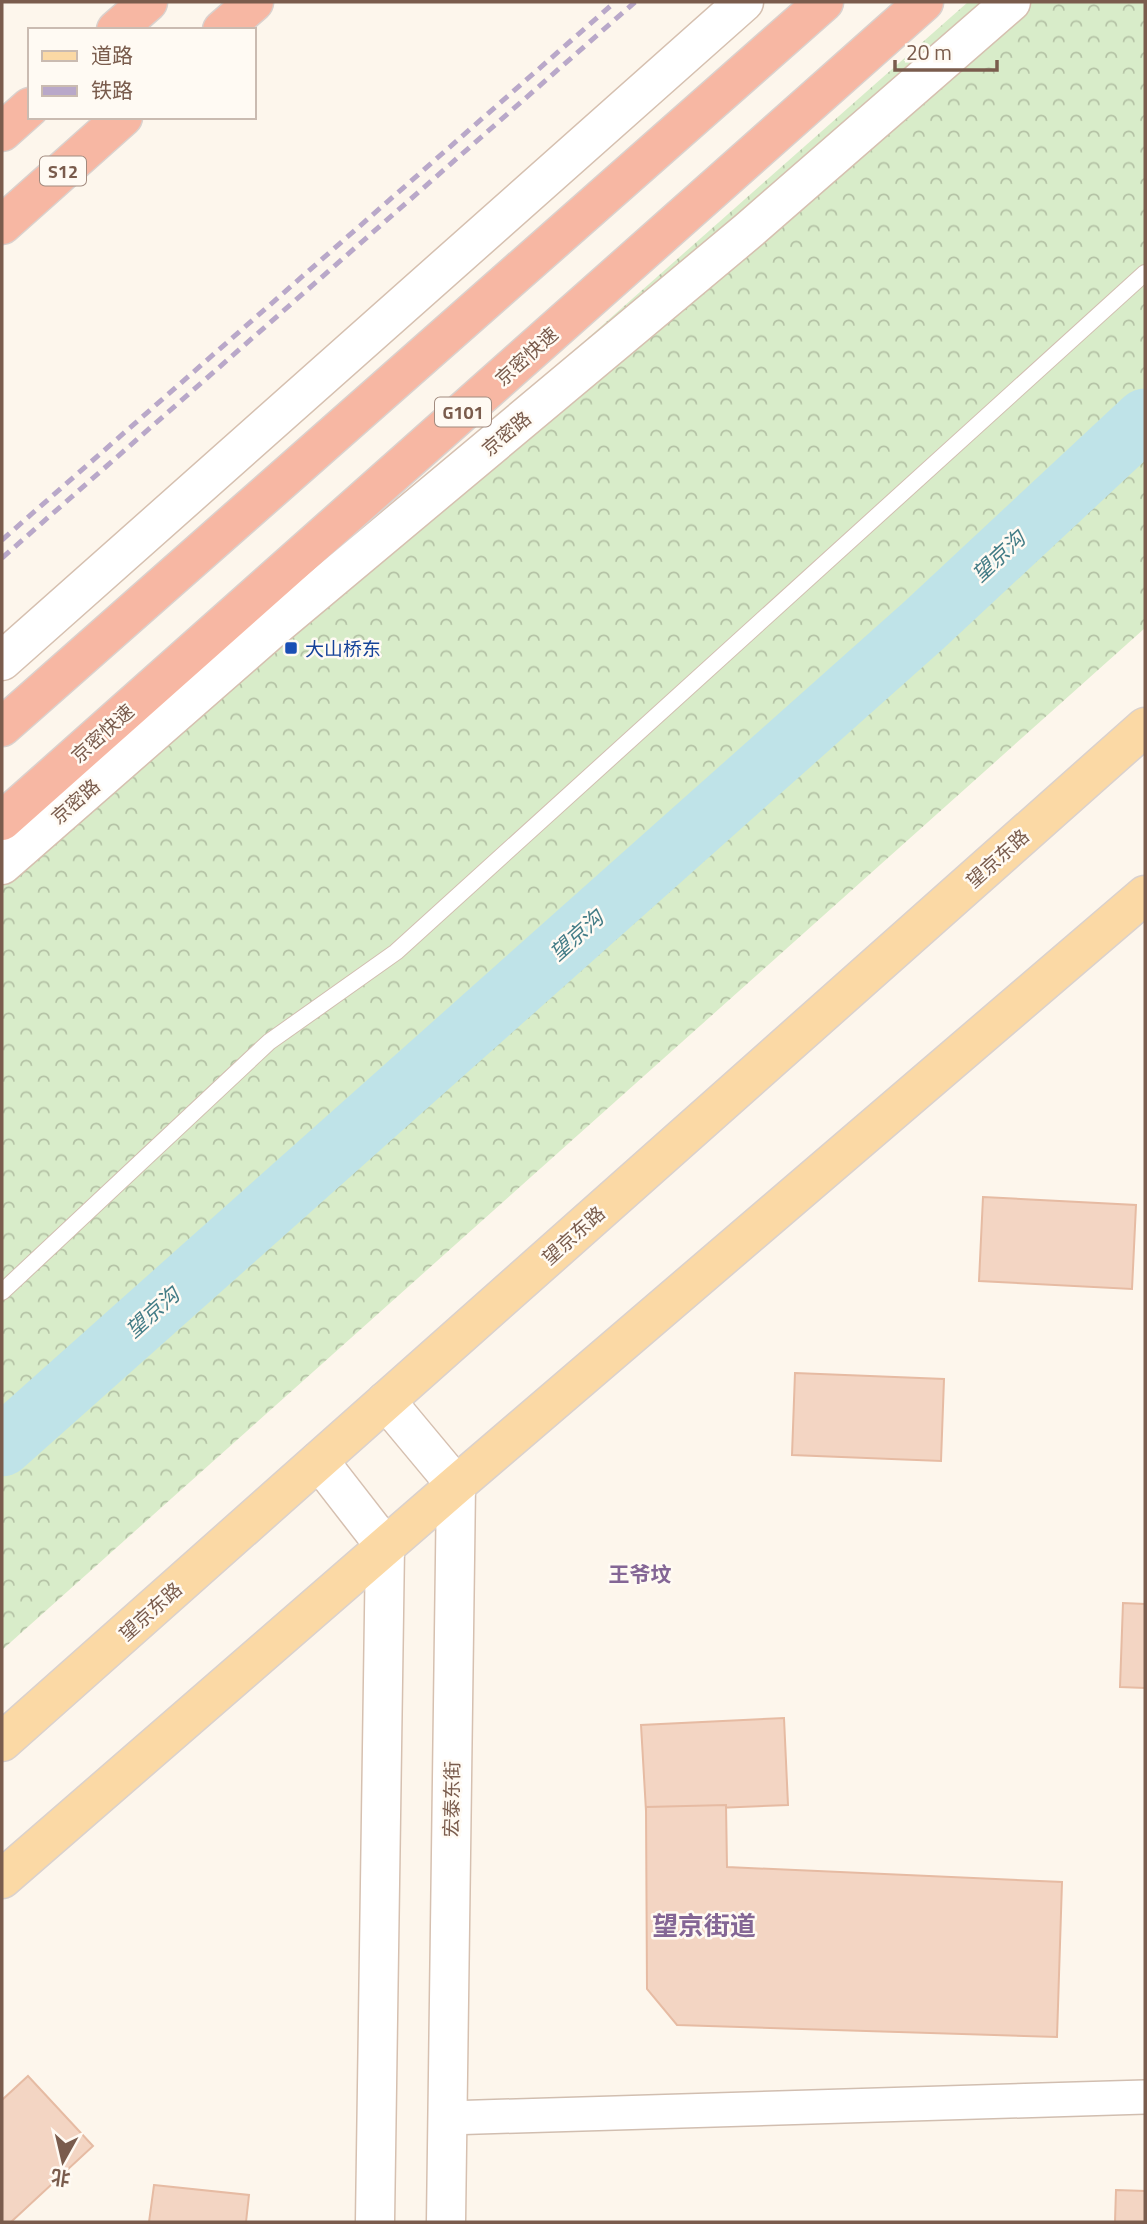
<svg xmlns="http://www.w3.org/2000/svg" width="1147" height="2224" font-family="'Titillium Web','Noto Sans SC',sans-serif">
  <style>
    .forest { fill: url(#forest-crowns) }
    .lines { fill: none; stroke-linecap: round; stroke-linejoin: round }
    .river { stroke: #bfe3e8; stroke-width: 61 }
    .building { fill: #f3d5c3; stroke: #e6bba3; stroke-width: 2 }
    .lane-casing { stroke: #d1beb0; stroke-width: 18 }
    .street-casing { stroke: #d1beb0; stroke-width: 36 }
    .secondary-casing { stroke: #d6c0b0; stroke-width: 41 }
    .primary-casing { stroke: #dad1cd; stroke-width: 41 }
    .highway-casing { stroke: #dad1cd; stroke-width: 41 }
    .lane { stroke: #fff; stroke-width: 16 }
    .street { stroke: #fff; stroke-width: 33 }
    .secondary { stroke: #fff; stroke-width: 38 }
    .primary { stroke: #fbd9a5; stroke-width: 38 }
    .highway { stroke: #f7b7a3; stroke-width: 38 }
    .rail { stroke: #b9a8c9; stroke-width: 5; stroke-dasharray: 10 7; stroke-linecap: butt }
    .transit-dot { fill: #1a4fb4; stroke: #fffaf3; stroke-width: 2.5 }
    .labels { text-anchor: middle; dominant-baseline: central; stroke-width: 5; stroke-linejoin: round; paint-order: stroke }
    .shield { fill: #fffaf3; stroke: #a28b7f; stroke-width: 2 }
    .shield-label { font-size: 18px; font-weight: bold; fill: #7a5c4d }
    .street-label { font-size: 19px; fill: #7a5c4d; stroke: #fffaf3 }
    .transit-label { font-size: 19px; fill: #164399; stroke: #fffaf3; text-anchor: start }
    .water-label { font-size: 21px; font-style: italic; fill: #437c86; stroke: #fffaf3 }
    .neighbourhood-label { font-size: 21px; font-weight: bold; fill: #846695; stroke: #fffaf3 }
    .district-label { font-size: 26px; font-weight: bold; fill: #846695; stroke: #fffaf3 }
  </style>
  <defs>
    <pattern id="forest-crowns" width="20" height="18" patternUnits="userSpaceOnUse" patternTransform="scale(1.75)"><rect width="20" height="18" fill="#d8ecc9"/><path d="M2 6a3 3 0 1 1 6 0M12 15a3 3 0 1 1 6 0" fill="none" stroke="#b4c2a5"/></pattern>
  </defs>
  <rect width="100%" height="100%" fill="#fdf6ec"/>
  <path class="forest" d="M968,2H1145V628L2,1650V856Z"/>
  <g class="lines">
    <path class="river" d="M2,1446L924,625L1145,419"/>
  </g>
  <g class="building">
    <path d="M983,1197L1136,1205L1132,1289L979,1281Z"/>
    <path d="M795,1373L944,1379L941,1461L792,1455Z"/>
    <path d="M1123,1603L1145,1604V1688L1120,1687Z"/>
    <path d="M784,1718L788,1805L646,1811L641,1725Z"/>
    <path d="M726,1805L727,1867L1062,1882L1057,2037L677,2025L647,1989L646,1807Z"/>
    <path d="M28,2076L93,2146L11,2222H2V2100Z"/>
    <path d="M154,2185L249,2195L246,2222H149Z"/>
    <path d="M1116,2190L1145,2191V2222H1115Z"/>
  </g>
  <g class="lines">
    <defs>
      <path id="lane" d="M2,1292L269,1042L396,952L1145,273"/>
      <path id="street" d="M447,2118L1145,2097"/>
      <g id="secondary">
        <path d="M2,661L744,2"/>
        <path d="M2,865L272,629L749,230L1011,2"/>
        <path d="M386,1401L456,1485L446,2222"/>
        <path d="M319,1461L385,1546L375,2222"/>
      </g>
      <g id="primary">
        <path d="M2,1742L1145,727"/>
        <path d="M2,1879L456,1485L1145,895"/>
      </g>
      <g id="highway">
        <path d="M116,30L148,2"/>
        <path d="M222,30L254,2"/>
        <path d="M2,132L30,107"/>
        <path d="M2,225L123,117"/>
        <path d="M2,727L824,2"/>
        <path d="M2,821L924,2"/>
      </g>
    </defs>
    <use href="#lane" class="lane-casing"/>
    <use href="#street" class="street-casing"/>
    <use href="#secondary" class="secondary-casing"/>
    <use href="#primary" class="primary-casing"/>
    <use href="#highway" class="highway-casing"/>
    <use href="#lane" class="lane"/>
    <use href="#street" class="street"/>
    <use href="#secondary" class="secondary"/>
    <use href="#primary" class="primary"/>
    <use href="#highway" class="highway"/>
    <g class="rail">
      <path d="M2,540L615,2"/>
      <path d="M2,558L635,2"/>
    </g>
  </g>
  <rect class="transit-dot" x="284" y="641" width="14" height="14" rx="3.5"/>
  <g class="labels">
    <g class="shield">
      <rect x="40" y="156.5" width="46" height="29" rx="5"/>
      <rect x="435" y="397.5" width="56" height="29" rx="5"/>
    </g>
    <g class="shield-label">
      <text x="63" y="171">S12</text>
      <text x="463" y="412">G101</text>
    </g>
    <g class="street-label">
      <text transform="translate(526 356) rotate(-42)">京密快速</text>
      <text transform="translate(506 433) rotate(-40)">京密路</text>
      <text transform="translate(102 733) rotate(-42)">京密快速</text>
      <text transform="translate(75 801) rotate(-41)">京密路</text>
      <text transform="translate(997 858) rotate(-42)">望京东路</text>
      <text transform="translate(573 1235) rotate(-42)">望京东路</text>
      <text transform="translate(150 1611) rotate(-42)">望京东路</text>
      <text transform="translate(451 1799) rotate(-89)">宏泰东街</text>
    </g>
    <g class="transit-label">
      <text x="305" y="648">大山桥东</text>
    </g>
    <g class="water-label">
      <text transform="translate(998 556) rotate(-43)">望京沟</text>
      <text transform="translate(576 935) rotate(-42)">望京沟</text>
      <text transform="translate(152 1312) rotate(-42)">望京沟</text>
    </g>
    <g class="neighbourhood-label">
      <text x="640" y="1574">王爷坟</text>
    </g>
    <g class="district-label">
      <text x="704" y="1925">望京街道</text>
    </g>
  </g>
  <rect width="1147" height="2224" fill="none" stroke="#7a5c4d" stroke-width="7"/>
  <rect x="28" y="28" width="228" height="91" fill="#fffaf3" stroke="#cabbb1" stroke-width="2"/>
  <rect x="42" y="51" width="35" height="10" fill="#fbd9a5" stroke="#cabbb1" stroke-width="2"/>
  <text x="91" y="63" font-size="21" fill="#7a5c4d">道路</text>
  <rect x="42" y="86" width="35" height="10" fill="#b9a8c9" stroke="#cabbb1" stroke-width="2"/>
  <text x="91" y="98" font-size="21" fill="#7a5c4d">铁路</text>
  <g transform="translate(63 2161) rotate(188)" stroke="#fffaf3" stroke-width="5" paint-order="stroke">
  <path d="M0-5L12 26L0 18L-12 26Z" fill="#7a5c4d"/>
  <text y="-10" font-size="19" font-weight="bold" text-anchor="middle" fill="#7a5c4d">北</text>
  </g>
  <path d="M895 60v10h102v-10" fill="none" stroke="#7a5c4d" stroke-width="3.5"/>
  <text x="906" y="60" font-size="21" fill="#7a5c4d" stroke="#fffaf3" stroke-width="5" paint-order="stroke">20 m</text>
</svg>
